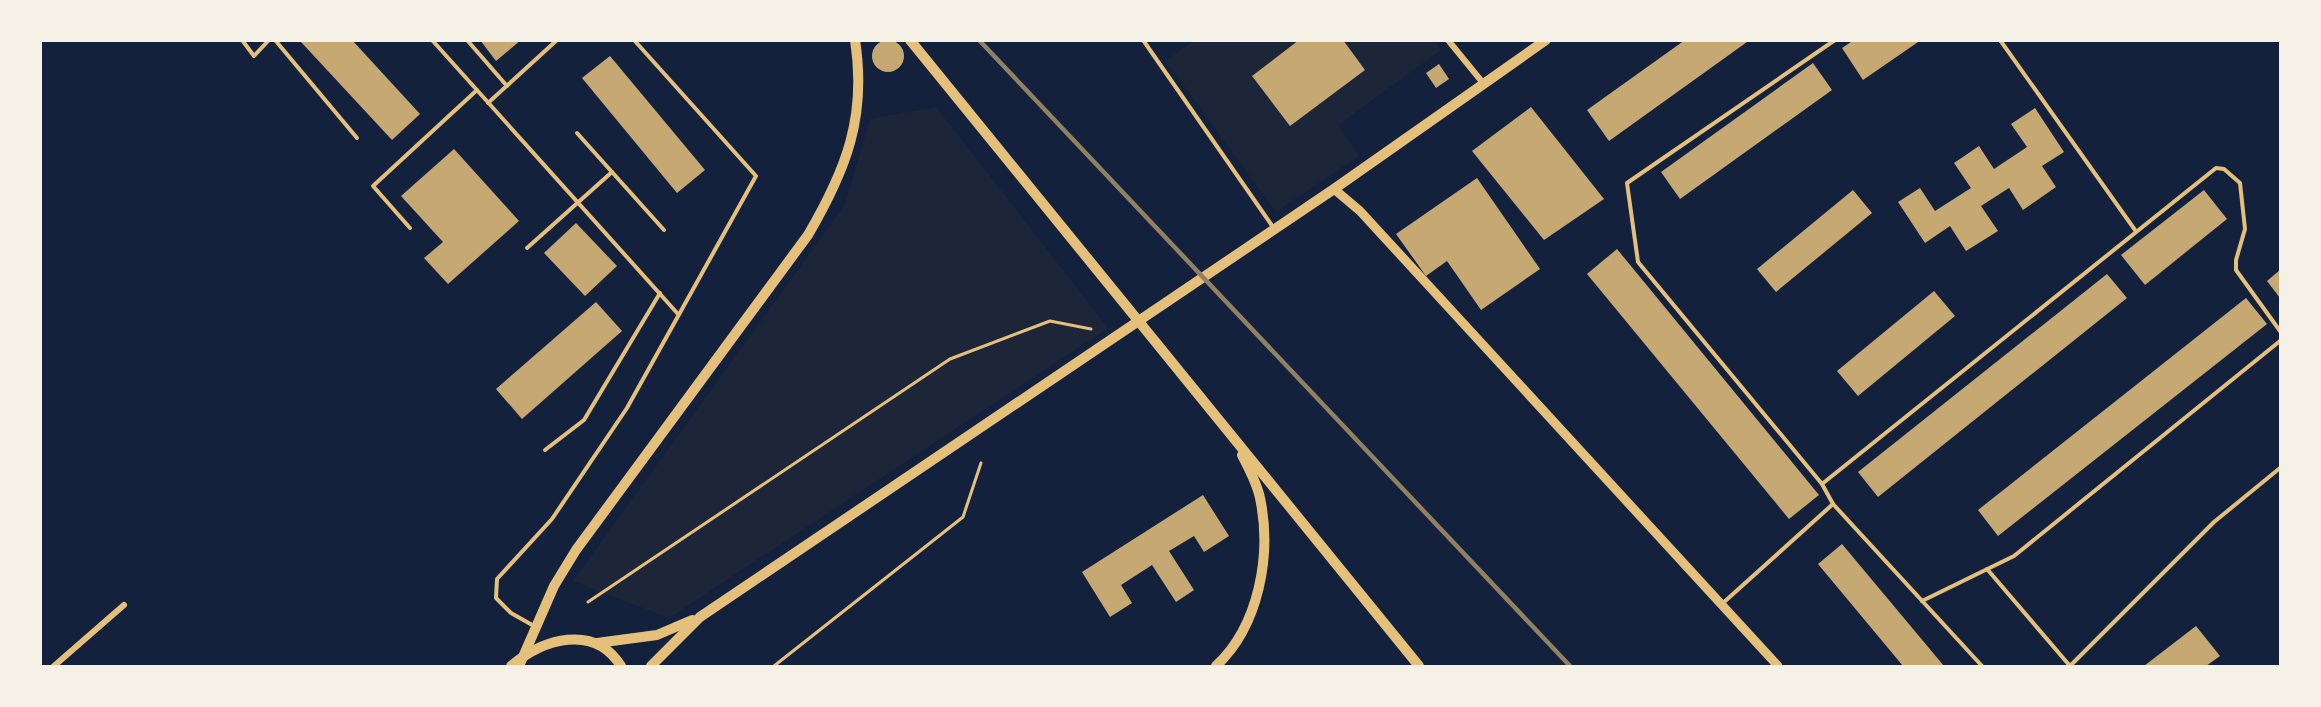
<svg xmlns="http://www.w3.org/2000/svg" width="2321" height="707" font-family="'PT Sans Narrow',sans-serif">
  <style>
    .green { fill: #1d2539 }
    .building { fill: #c6a872 }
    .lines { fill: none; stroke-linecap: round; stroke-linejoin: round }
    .path { stroke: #e5c07b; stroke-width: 3 }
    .service { stroke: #e5c07b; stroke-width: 4 }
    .minor { stroke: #e5c07b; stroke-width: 6 }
    .tertiary { stroke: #e5c07b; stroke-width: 9 }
    .primary { stroke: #e5c07b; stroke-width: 10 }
    .rail { stroke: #918062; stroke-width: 4.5 }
  </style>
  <rect width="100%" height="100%" fill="#14213d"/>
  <g class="green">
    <path d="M1195,40H1433L1441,50L1338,125L1359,156L1276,212L1166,61Z"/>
    <path d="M936,107L1108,328L669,618L573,581L845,205L870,119Z"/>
  </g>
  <g class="building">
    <circle cx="888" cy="56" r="16"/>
    <path d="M303,40H352L420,114L392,140L301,42Z"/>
    <path d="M480,40H521L496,61Z"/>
    <path d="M1299,40H1343L1365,70L1290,126L1252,76Z"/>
    <path d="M1685,40L1747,42L1609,141L1587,110Z"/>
    <path d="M1854,40H1921L1863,80L1842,48Z"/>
    <path d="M610,56L705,170L677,193L582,78Z"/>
    <path d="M1813,63L1832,90L1680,199L1661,172Z"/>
    <path d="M1439,64L1449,79L1436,88L1426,73Z"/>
    <path d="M1531,107L1604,199L1544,240L1472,151Z"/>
    <path d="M2035,108L2064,152L2042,166L2056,187L2023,210L2009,188L1981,206L1998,231L1966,251L1950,226L1925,243L1898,202L1920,188L1935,211L1971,188L1954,163L1979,146L1994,169L2027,147L2011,124Z"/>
    <path d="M454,149L519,221L448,284L424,258L443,242L401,196Z"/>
    <path d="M1477,178L1540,269L1481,310L1447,261L1426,276L1396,234Z"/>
    <path d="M1853,190L1872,213L1776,292L1757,269Z"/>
    <path d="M2204,190L2227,219L2145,285L2121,255Z"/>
    <path d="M576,223L617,266L585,296L544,253Z"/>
    <path d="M1617,249L1819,495L1789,519L1587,274Z"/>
    <path d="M2280,270V298L2267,281Z"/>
    <path d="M2107,274L2127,298L1878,497L1858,472Z"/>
    <path d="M1934,291L1955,316L1858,396L1837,371Z"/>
    <path d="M2246,298L2267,324L1998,536L1978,510Z"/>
    <path d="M596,302L622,331L522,419L496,389Z"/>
    <path d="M1203,495L1229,536L1204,552L1194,536L1169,551L1194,590L1176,602L1152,565L1121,585L1132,603L1110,617L1082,572Z"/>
    <path d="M1842,544L1944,666H1903L1818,564Z"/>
    <path d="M2196,626L2220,656L2206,666H2144Z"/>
  </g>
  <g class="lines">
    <g class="path">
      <path d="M588,602L950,359L1050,321L1091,329"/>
      <path d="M774,666L963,517L981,463"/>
    </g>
    <g class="service">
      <path d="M242,40L254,56L269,40"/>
      <path d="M275,40L357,138"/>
      <path d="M432,40L678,314"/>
      <path d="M467,40L507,86"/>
      <path d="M1143,40L1273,227"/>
      <path d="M2000,40L2135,230"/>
      <path d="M488,103L557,40"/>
      <path d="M577,133L664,230"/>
      <path d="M410,228L373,186L477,90"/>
      <path d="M527,248L612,172"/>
      <path d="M545,450L584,420L660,293"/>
      <path d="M1822,484L1638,262L1627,183L1835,40"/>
      <path d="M1833,504L1822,484L2216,168L2224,169L2240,183L2245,229L2236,260V270L2280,331"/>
      <path d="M1987,569L2070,666L2214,522L2280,468"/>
      <path d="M1922,601L2014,556L2280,341"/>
      <path d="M1723,603L1833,504L1982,666"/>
      <path d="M534,626L511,613L496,598L497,579L552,519L627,408L756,176L634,40"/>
    </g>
    <g class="minor">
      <path d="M1448,40L1483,83"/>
      <path d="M54,666L124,605"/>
    </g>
    <path class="tertiary" d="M1334,189L1360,211L1778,666"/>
    <g class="primary">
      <path d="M910,40L1419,666"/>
      <path d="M597,643L657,635L692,620"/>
      <path d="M511,666C543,639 594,623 621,666"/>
      <path d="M519,666L554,586L576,550L808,235C846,170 867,117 855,40"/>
      <path d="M651,666L700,617L1334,189L1546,40"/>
      <path d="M1216,666C1259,626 1272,555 1260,498C1257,483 1249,469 1242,455"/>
    </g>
    <path class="rail" d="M979,40L1570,666"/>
  </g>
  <rect width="2321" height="707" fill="none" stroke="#f6f1e7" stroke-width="84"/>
</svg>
